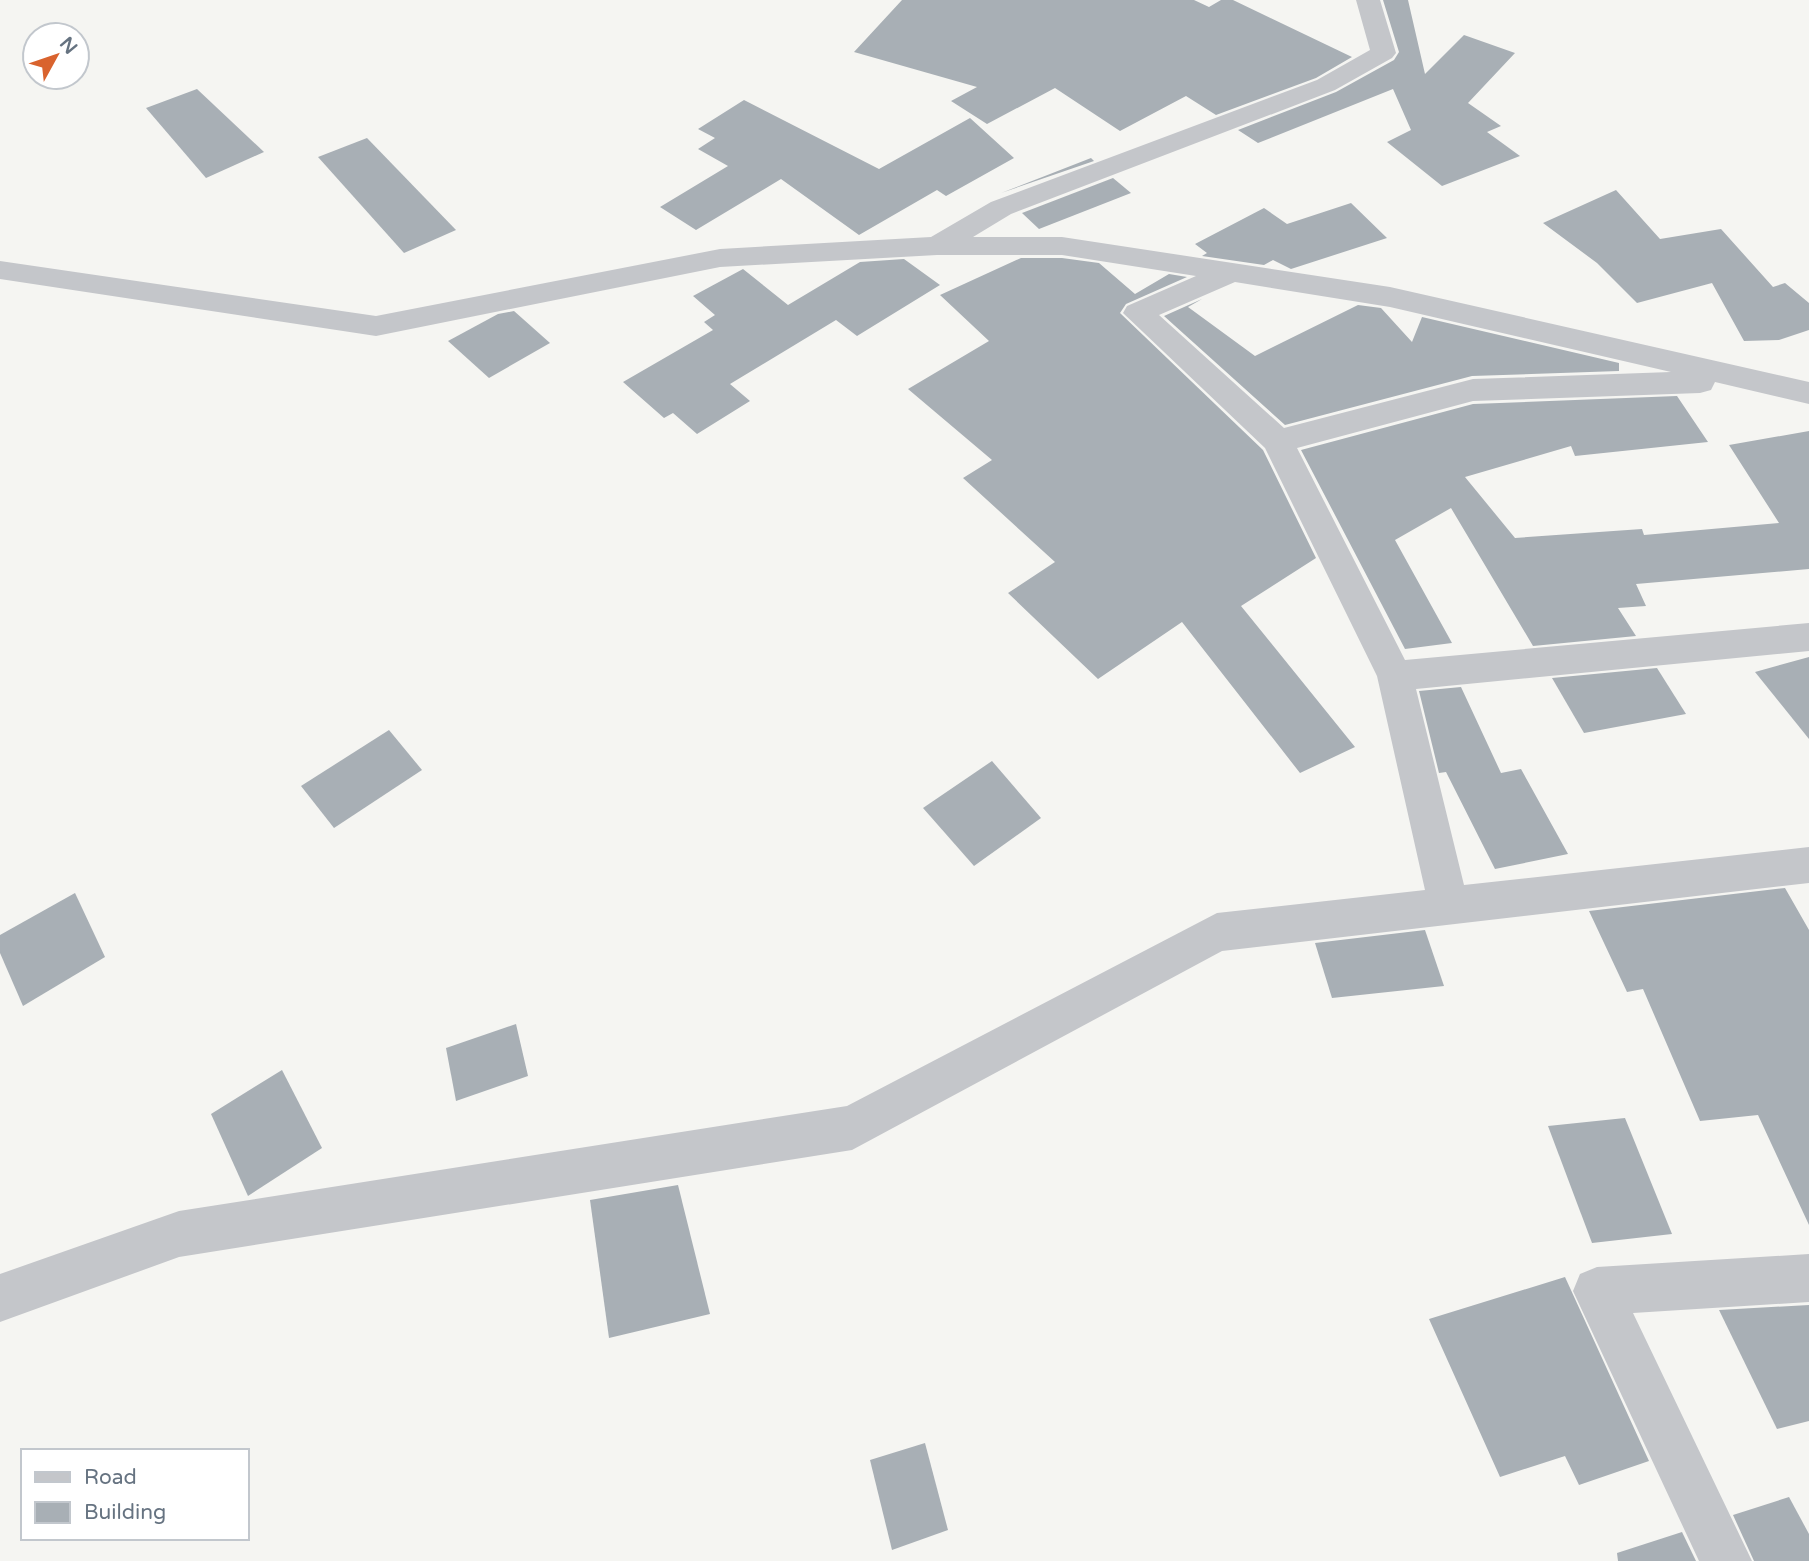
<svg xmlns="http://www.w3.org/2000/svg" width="1809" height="1561" font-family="'Varela Round',sans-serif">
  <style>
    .building { fill: #a8afb5 }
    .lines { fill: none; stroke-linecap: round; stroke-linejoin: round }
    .minor { fill: #c4c6ca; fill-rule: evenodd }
  </style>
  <rect width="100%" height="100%" fill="#f5f5f2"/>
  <g class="building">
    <path d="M902,0H1194L1209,7L1221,0H1233L1352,57L1316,78L1216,115L1186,96L1120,131L1055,88L987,124L951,101L977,87L854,52Z"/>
    <path d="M1383,0H1408L1425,74L1464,35L1515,53L1468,103L1501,126L1487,132L1520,156L1442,186L1387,142L1411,130L1393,89L1258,143L1238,130L1336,92L1394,60L1399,52Z"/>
    <path d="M197,89L264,152L206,178L146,108Z"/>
    <path d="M744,100L879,169L970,118L1014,158L946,196L937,190L859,235L781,179L696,230L660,207L728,166L698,149L715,138L698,129Z"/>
    <path d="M367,138L456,230L404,253L318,157Z"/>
    <path d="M1091,158L1094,161L1001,193Z"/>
    <path d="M1113,178L1131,193L1039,229L1022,213Z"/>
    <path d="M1616,190L1660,239L1721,229L1773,287L1785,283L1809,303V330L1779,340L1744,341L1712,283L1637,303L1597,263L1543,223Z"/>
    <path d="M1351,203L1387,238L1291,269L1273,260L1264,265L1202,256L1207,253L1195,244L1264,208L1287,224Z"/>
    <path d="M1021,258H1062L1099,263L1135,294L1169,274L1187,277L1126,304L1120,313L1263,450L1316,558L1241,606L1355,747L1300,773L1182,622L1098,679L1008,593L1055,562L963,478L992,460L908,389L989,341L940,295Z"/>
    <path d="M904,259L940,285L857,336L836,320L730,384L750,401L697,434L673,413L664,418L623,382L713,330L704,322L715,315L693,296L743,269L788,305L860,262Z"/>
    <path d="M1202,299L1188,307L1255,356L1358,305L1381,308L1412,342L1422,317L1619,363V371L1472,376L1285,425L1164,316Z"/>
    <path d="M514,311L550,343L489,378L448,341L498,314Z"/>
    <path d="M1677,396L1708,442L1575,456L1571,446L1465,477L1515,538L1642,529L1644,535L1779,523L1729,445L1809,431V569L1636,584L1646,606L1618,608L1636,636L1533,646L1451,508L1395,540L1452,643L1405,649L1301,450L1473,404Z"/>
    <path d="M1809,657V739L1755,672Z"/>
    <path d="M1657,668L1686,714L1584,733L1552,678Z"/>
    <path d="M1461,687L1501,773L1521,769L1568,854L1495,869L1446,772L1439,773L1419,691Z"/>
    <path d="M389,730L422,770L334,828L301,786Z"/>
    <path d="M992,761L1041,818L974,866L923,808Z"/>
    <path d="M1785,888L1809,930V1225L1758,1115L1700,1121L1643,989L1627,992L1589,911Z"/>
    <path d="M75,893L105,957L23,1006L0,953V935Z"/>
    <path d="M1425,930L1444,986L1332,998L1315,943Z"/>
    <path d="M516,1024L528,1076L456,1101L446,1048Z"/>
    <path d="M282,1070L322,1148L248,1196L211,1114Z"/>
    <path d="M1625,1118L1672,1234L1592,1243L1548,1126Z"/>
    <path d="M678,1185L710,1314L609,1338L590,1200Z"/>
    <path d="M1565,1277L1649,1461L1579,1485L1565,1456L1500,1477L1429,1319Z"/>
    <path d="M1809,1305V1421L1777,1429L1719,1310Z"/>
    <path d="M925,1443L948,1530L892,1550L870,1460Z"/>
    <path d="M1789,1497L1809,1534V1561H1754L1733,1515Z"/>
    <path d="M1682,1532L1696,1561H1618L1617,1553Z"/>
  </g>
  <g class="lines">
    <g class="minor">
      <path d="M1356,0H1380L1396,53L1392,58L1335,90L1011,214L973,237H1062L1390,287L1809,382V404L1715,382L1711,390L1700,393L1473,401L1297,448L1405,660L1809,623V651L1416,689L1464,885L1809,847V883L1222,951L852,1150L179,1257L0,1322V1274L179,1211L847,1106L1217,913L1425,890L1377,676L1265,448L1123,313L1127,306L1196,276L1062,255H937L720,267L376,336L0,279V261L376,316L720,249L931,237L991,202L1317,80L1370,50ZM1235,282L1390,307L1671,372L1473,379L1284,428L1159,315Z"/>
      <path d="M1809,1254V1302L1633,1313L1752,1561H1699L1573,1291L1580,1274L1597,1267Z"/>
    </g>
  </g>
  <rect x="21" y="1449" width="228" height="91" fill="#ffffff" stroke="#c2c7cd" stroke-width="2"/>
  <rect x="35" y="1472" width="35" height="10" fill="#c4c6ca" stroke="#c2c7cd" stroke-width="2"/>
  <text x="84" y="1484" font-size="21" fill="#667381">Road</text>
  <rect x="35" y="1502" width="35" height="21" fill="#a8afb5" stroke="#c2c7cd" stroke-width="2"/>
  <text x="84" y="1519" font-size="21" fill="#667381">Building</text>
  <g transform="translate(56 56) rotate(50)"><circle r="33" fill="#ffffff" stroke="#c2c7cd" stroke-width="2"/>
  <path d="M0-5L12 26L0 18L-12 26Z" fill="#d9632e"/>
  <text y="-10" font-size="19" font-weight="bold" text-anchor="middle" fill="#667381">N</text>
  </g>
</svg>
